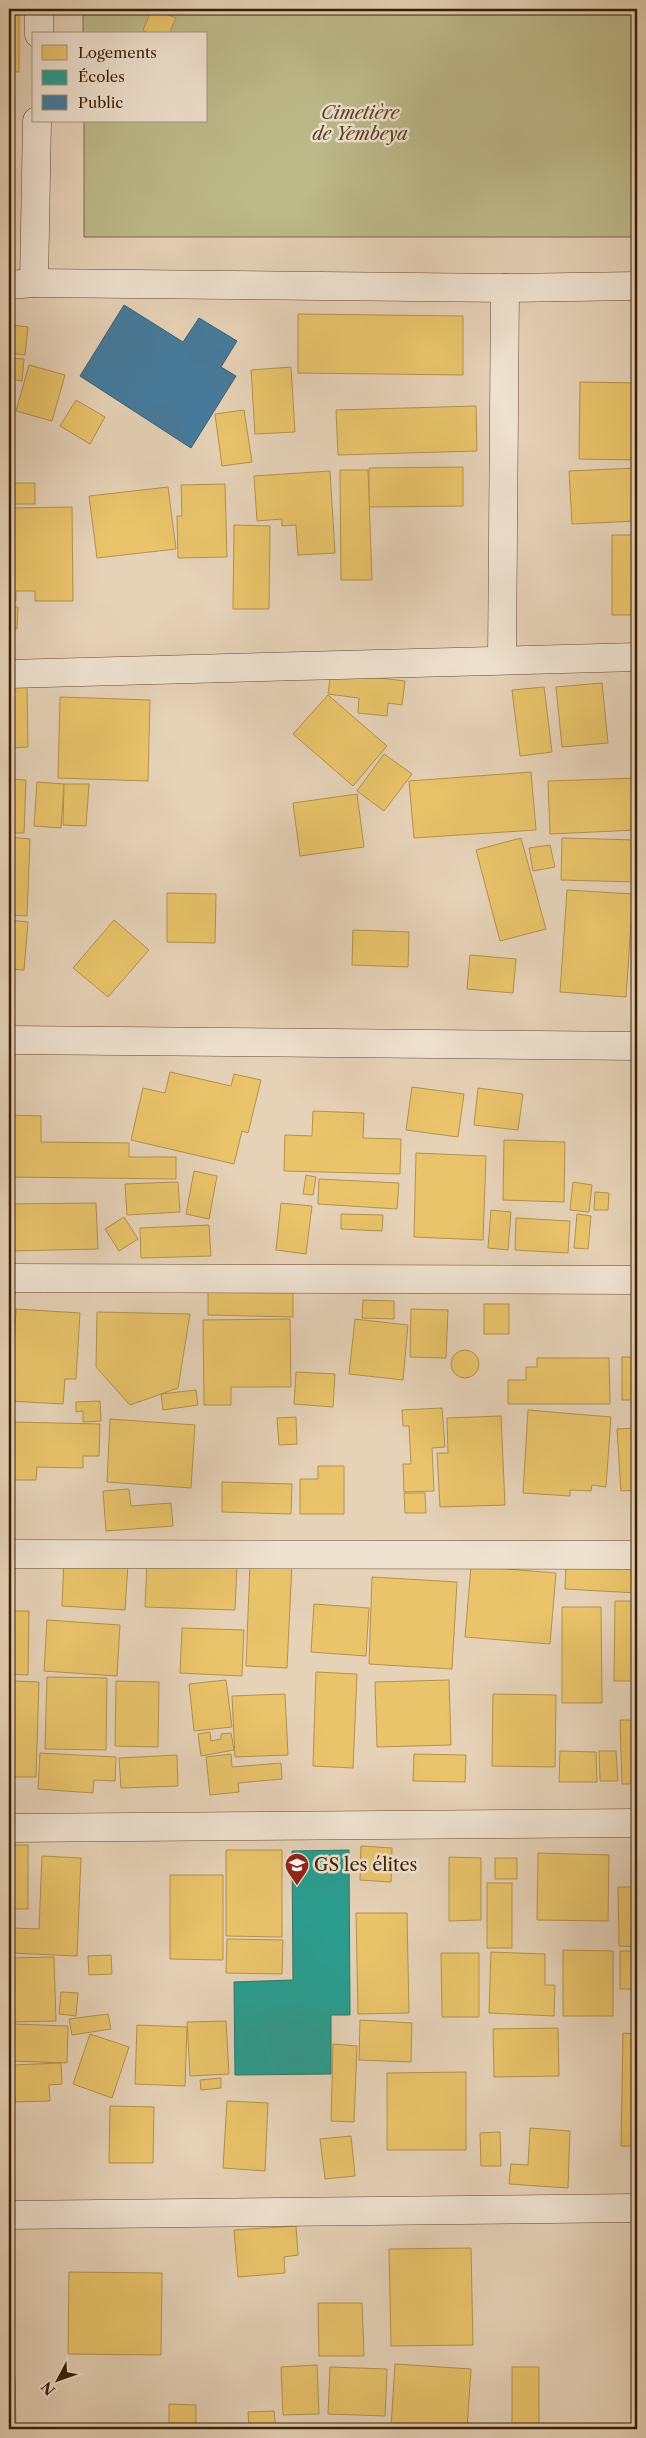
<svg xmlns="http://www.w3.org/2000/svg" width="646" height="2438" font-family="'Libre Caslon Text',serif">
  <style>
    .green { fill: #bdb989; stroke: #7b6c46 }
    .homes { fill: #e9c46a; stroke: #b4924b }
    .schools { fill: #2a9d8f; stroke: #2e7765 }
    .public { fill: #457b9d; stroke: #415f6e }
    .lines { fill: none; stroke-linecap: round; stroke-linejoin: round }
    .minor-casing { stroke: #644b2f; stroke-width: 29 }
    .tertiary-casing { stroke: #644b2f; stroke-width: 29 }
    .minor { stroke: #efe2d0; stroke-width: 28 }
    .tertiary { stroke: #efe2d0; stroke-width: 28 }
    .labels { text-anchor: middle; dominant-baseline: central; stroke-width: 5; stroke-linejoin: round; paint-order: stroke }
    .park-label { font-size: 18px; font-style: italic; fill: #5a4524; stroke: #efe2d0 }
    .poi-label { font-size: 18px; fill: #391e02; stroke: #efe2d0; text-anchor: start }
  </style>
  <rect width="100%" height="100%" fill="#e6d2b7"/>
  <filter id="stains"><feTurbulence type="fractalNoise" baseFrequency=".004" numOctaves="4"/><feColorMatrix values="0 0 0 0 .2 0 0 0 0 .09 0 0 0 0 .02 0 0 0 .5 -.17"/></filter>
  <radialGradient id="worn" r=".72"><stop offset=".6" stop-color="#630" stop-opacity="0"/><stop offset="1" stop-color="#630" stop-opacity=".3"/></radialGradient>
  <path class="green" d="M83,9H637V237H84V121H206V34H83Z"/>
  <g class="homes">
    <rect x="9" y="9" width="10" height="63"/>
    <path d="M152,9L176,18L169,34H150L143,30Z"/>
    <path d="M298,314L463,316V375L298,373Z"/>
    <path d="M634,323H637V372H636Z"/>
    <path d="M12,325L28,327L25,355L9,353Z"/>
    <path d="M9,358L24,359L22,381L9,379Z"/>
    <path d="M29,365L65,375L52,421L16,411Z"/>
    <path d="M291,367L295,432L255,434L251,370Z"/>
    <path d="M580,382L637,383V460L579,459Z"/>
    <path d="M76,400L105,417L90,444L60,426Z"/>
    <path d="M476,406L477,451L338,455L336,410Z"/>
    <path d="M244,410L252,462L222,466L215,414Z"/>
    <path d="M463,467V506L369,507V468Z"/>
    <path d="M637,468V521L572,524L569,471Z"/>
    <path d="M340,470H368L372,580H341Z"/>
    <path d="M330,471L335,553L298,555L296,525L282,526V519L257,521L254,476Z"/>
    <rect x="9" y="483" width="26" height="21"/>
    <path d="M225,484L227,557L178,558L177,516H182L181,485Z"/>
    <path d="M168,487L176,549L97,558L89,496Z"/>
    <path d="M72,507L73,601H35V591H16V601H9V517H13V508Z"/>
    <path d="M234,525L270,526L269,609H233Z"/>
    <rect x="612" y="535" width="25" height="80"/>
    <path d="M9,607H18L17,629H9Z"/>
    <path d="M331,672L405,681L402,705L388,703L387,716L358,713L359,698L328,694Z"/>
    <path d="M602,683L608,743L562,747L556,687Z"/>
    <path d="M9,686H27L28,747L9,748Z"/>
    <path d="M544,687L552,752L520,756L512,690Z"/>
    <path d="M328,695L387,746L353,786L293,734Z"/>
    <path d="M60,697L150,700L148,781L58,778Z"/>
    <path d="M384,754L412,774L384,811L357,791Z"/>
    <path d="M531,772L536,830L414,838L409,781Z"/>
    <path d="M637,778V830L550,834L548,781Z"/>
    <path d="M9,779L26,780L24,833H9Z"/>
    <path d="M37,782L64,784L61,828L34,826Z"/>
    <path d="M64,784H89L86,826L63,825Z"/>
    <path d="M357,794L364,847L300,856L293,803Z"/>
    <path d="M9,837L30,839L27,916L9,915Z"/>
    <path d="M521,838L546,929L500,941L476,850Z"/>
    <path d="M562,838L637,840V882L561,880Z"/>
    <path d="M550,845L555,867L533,871L529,848Z"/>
    <path d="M567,890L633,894L626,997L560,992Z"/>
    <path d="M167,893L216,894L215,943L167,942Z"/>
    <path d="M9,920L28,922L24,970L9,969Z"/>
    <path d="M114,920L149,950L108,997L73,968Z"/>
    <path d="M353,930L409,932L408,967L352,965Z"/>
    <path d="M470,955L516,959L513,993L467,989Z"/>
    <path d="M170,1072L231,1086L234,1074L261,1080L248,1133L242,1131L234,1164L131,1140L143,1088L165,1093Z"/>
    <path d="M412,1087L464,1094L458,1137L406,1130Z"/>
    <path d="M478,1088L523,1094L518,1130L474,1125Z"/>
    <path d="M313,1111L364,1113L363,1138L401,1139L400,1174L284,1171L285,1135L312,1136Z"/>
    <path d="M9,1115L41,1116V1142L129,1143V1157H176V1179L9,1177Z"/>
    <path d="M504,1140L565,1142L564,1202L503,1200Z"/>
    <path d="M416,1153L486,1156L483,1240L414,1237Z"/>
    <path d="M194,1171L217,1176L209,1219L186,1214Z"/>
    <path d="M306,1175L316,1177L313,1195L303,1194Z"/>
    <path d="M319,1179L399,1183L397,1209L318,1204Z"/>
    <path d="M178,1182L180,1212L127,1215L125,1184Z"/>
    <path d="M573,1182L592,1185L589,1212L570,1210Z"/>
    <path d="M595,1192L609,1193L608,1210H594Z"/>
    <path d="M96,1203L98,1249L9,1251V1204Z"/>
    <path d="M281,1203L312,1206L306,1254L276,1250Z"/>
    <path d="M491,1210L511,1212L508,1250L488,1248Z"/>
    <path d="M341,1214L383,1215L382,1231L341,1229Z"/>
    <path d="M577,1214L591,1216L588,1249L574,1248Z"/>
    <path d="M124,1217L138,1239L119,1251L105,1229Z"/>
    <path d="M516,1218L570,1221L568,1253L515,1250Z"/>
    <path d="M209,1225L211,1256L141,1258L140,1228Z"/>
    <path d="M208,1287L293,1289V1317L208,1315Z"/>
    <path d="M363,1300L394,1301V1319L362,1318Z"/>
    <rect x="484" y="1304" width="25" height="30"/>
    <path d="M16,1309L80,1313L76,1379H65L63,1404L9,1401V1367H13Z"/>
    <path d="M411,1309L448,1310L446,1358L410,1357Z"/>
    <path d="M97,1312L190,1314L178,1388L130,1405L96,1367Z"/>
    <path d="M290,1319L291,1387H231V1405H204L203,1320Z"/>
    <path d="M355,1319L408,1325L403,1380L349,1374Z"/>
    <circle cx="465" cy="1364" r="14"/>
    <rect x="622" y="1357" width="15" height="43"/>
    <path d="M537,1358H609L610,1404H508V1380H526V1367H537Z"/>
    <path d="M296,1372L335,1374L333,1407L294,1404Z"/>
    <path d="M196,1390L198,1405L163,1410L161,1394Z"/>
    <path d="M100,1401L101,1421L83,1422V1411L76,1412V1402Z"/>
    <path d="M442,1408L445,1447L432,1448L434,1491L404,1492L403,1464H411L409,1426H403L402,1410Z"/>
    <path d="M528,1410L611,1417L606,1487L592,1485L591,1491L570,1490V1496L523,1493Z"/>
    <path d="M501,1416L505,1505L440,1507L437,1453H448L447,1418Z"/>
    <path d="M296,1417L297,1444L279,1445L277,1418Z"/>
    <path d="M110,1419L195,1425L191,1488L107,1482Z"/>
    <path d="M12,1422L100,1424L99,1456H83V1468L37,1467L36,1480H11Z"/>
    <path d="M637,1428V1490L621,1491L617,1429Z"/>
    <path d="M318,1466H344V1514H300V1479H318Z"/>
    <path d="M222,1482L292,1484L291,1514L222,1512Z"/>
    <path d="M129,1489L131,1506L171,1503L173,1526L106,1531L103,1491Z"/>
    <path d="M404,1493H425L426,1513H405Z"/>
    <path d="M64,1559L128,1564L125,1610L62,1606Z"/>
    <path d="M147,1562L237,1565L235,1610L145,1607Z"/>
    <path d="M250,1562L292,1563L287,1668L246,1666Z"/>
    <path d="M566,1564L637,1568V1593L565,1589Z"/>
    <path d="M471,1566L556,1573L550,1644L465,1637Z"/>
    <path d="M372,1577L457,1582L452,1669L369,1664Z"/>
    <path d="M615,1601H637V1681H614Z"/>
    <path d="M314,1604L369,1608L366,1656L311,1652Z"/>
    <path d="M562,1607H601L602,1703H562Z"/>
    <path d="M9,1611H29L28,1675L9,1674Z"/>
    <path d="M47,1620L120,1625L117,1676L44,1671Z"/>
    <path d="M182,1628L244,1630L242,1676L180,1673Z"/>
    <path d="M316,1672L357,1674L353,1768L313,1766Z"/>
    <path d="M47,1677L107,1678L106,1750L45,1749Z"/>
    <path d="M226,1680L232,1727L194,1731L189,1684Z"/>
    <path d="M449,1680L451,1745L377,1747L375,1682Z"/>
    <path d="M13,1681L39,1682L36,1777H10Z"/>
    <path d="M116,1681L159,1682L158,1747L115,1746Z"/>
    <path d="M285,1694L288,1755L235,1757L232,1696Z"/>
    <path d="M493,1694L556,1695L555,1767L492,1766Z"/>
    <path d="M620,1720H637V1784H622Z"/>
    <path d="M210,1732L211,1741L221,1739V1734L231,1733L234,1750L201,1756L198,1734Z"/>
    <path d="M560,1751L596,1752L597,1782H559Z"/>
    <path d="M599,1751H616L618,1781H600Z"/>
    <path d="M40,1753L116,1757L115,1781L94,1780L93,1793L38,1789Z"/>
    <path d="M231,1754L232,1767L281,1763L282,1779L238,1783L239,1792L210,1795L206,1757Z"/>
    <path d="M414,1754L466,1755L465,1782L413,1781Z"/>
    <path d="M177,1755L178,1786L121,1788L119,1758Z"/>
    <rect x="9" y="1845" width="19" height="64"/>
    <path d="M361,1846L392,1848L391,1882L360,1880Z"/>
    <path d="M226,1850H282V1937L226,1936Z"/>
    <path d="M538,1853L609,1855L608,1921L537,1920Z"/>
    <path d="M42,1856L81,1858L77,1956L11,1953L12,1928L39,1929Z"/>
    <path d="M449,1857L481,1858V1920L449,1921Z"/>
    <rect x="495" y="1858" width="22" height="21"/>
    <path d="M170,1875H223V1960L170,1959Z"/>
    <rect x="487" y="1883" width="25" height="65"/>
    <path d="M618,1887H637V1947L619,1946Z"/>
    <path d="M356,1913H407L409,2013L358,2014Z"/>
    <path d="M227,1939L283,1940L282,1974L226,1973Z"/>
    <path d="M563,1950L613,1951V2016H563Z"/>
    <rect x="620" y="1951" width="17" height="38"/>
    <path d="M491,1952L545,1954V1985H555L554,2016L489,2013Z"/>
    <path d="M441,1953H479V2017H442Z"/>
    <path d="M111,1955L112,1974L89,1975L88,1956Z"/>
    <path d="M54,1957L56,2021L13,2022L12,1958Z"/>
    <path d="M61,1992L78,1993L76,2016L59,2014Z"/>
    <path d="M108,2014L111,2029L72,2035L69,2019Z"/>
    <path d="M360,2020L412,2023L411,2062L359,2060Z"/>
    <path d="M226,2021L229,2074L190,2076L187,2022Z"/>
    <path d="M13,2024L68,2026L67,2063L12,2061Z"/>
    <path d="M137,2025L187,2027L185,2086L135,2084Z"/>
    <path d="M558,2028L559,2076L494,2077L493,2029Z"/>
    <path d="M623,2033L637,2034V2146H621Z"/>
    <path d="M90,2034L129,2047L112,2098L73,2084Z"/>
    <path d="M333,2044L357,2046L354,2122L331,2121Z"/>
    <path d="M61,2063L62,2084L49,2085L50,2101L15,2102L13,2065Z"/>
    <path d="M466,2072V2150H387V2073Z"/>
    <path d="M221,2078V2088L201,2090L200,2080Z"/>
    <path d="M227,2101L268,2103L265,2171L223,2168Z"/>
    <path d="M110,2106L154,2107L153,2163H109Z"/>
    <path d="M9,2127H13L10,2180H9Z"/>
    <path d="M530,2128L570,2131L568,2188L509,2184L511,2164L528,2165Z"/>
    <path d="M500,2132L501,2166H481L480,2133Z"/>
    <path d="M351,2136L355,2176L325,2179L320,2139Z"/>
    <path d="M296,2226L298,2255L284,2257L285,2273L238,2277L234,2230Z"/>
    <path d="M471,2248L473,2345L391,2346L389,2249Z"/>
    <path d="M69,2272L162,2273L161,2355L68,2354Z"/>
    <path d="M318,2303H362L364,2356H319Z"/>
    <path d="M395,2364L471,2369L467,2429L391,2428Z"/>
    <path d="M317,2365L319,2414L283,2415L281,2367Z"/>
    <path d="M330,2367L387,2369L385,2416L328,2414Z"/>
    <rect x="512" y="2367" width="27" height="62"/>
    <path d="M9,2377H15L16,2429H9Z"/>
    <path d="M169,2404L196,2405V2429H169Z"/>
    <path d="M274,2411L276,2429H249L248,2412Z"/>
    <path d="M69,2425V2429H35L34,2426Z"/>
  </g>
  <path class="schools" d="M349,1850L350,2015H331V2074L235,2075L234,1982L293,1980L292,1851Z"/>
  <path class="public" d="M124,305L183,342L199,318L237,341L221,367L236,376L191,448L80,376Z"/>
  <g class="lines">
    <defs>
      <g id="minor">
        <path d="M39,34V9"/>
        <path d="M34,283L37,121"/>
        <path d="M9,285L34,283L505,288L637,286"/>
        <path d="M502,660L505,288"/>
        <path d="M9,674L637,657"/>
        <path d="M9,1040L637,1046"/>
        <path d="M9,1278L637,1280"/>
        <path d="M9,1554L637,1555"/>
        <path d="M9,2215L637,2208"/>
      </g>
      <path id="tertiary" d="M9,1828L637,1823"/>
    </defs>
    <use href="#minor" class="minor-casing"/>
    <use href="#tertiary" class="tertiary-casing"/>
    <use href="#minor" class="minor"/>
    <use href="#tertiary" class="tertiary"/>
  </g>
  <defs>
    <symbol id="school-pin" viewBox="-11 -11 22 30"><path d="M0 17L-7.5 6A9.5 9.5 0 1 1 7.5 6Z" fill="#8f2418" stroke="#efe2d0"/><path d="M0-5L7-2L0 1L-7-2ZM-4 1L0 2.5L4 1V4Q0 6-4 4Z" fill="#fff"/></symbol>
  </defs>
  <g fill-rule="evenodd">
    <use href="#school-pin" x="283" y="1851" width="28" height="38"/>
  </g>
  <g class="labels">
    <g class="park-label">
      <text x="360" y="113">Cimetière<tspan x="360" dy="21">de Yembeya</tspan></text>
    </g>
    <g class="poi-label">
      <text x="314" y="1865">GS les élites</text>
    </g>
  </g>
  <rect width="646" height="2438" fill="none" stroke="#e6d2b7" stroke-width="30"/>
  <rect x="10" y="10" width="626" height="2418" fill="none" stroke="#391e02" stroke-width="2.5"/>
  <rect x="15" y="15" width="616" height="2408" fill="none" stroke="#391e02"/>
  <rect x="32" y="32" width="175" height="90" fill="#efe2d0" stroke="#a6947e"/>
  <rect x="42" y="45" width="25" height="15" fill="#e9c46a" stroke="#a6947e"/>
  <text x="78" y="58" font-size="15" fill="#391e02">Logements</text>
  <rect x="42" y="70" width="25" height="15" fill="#2a9d8f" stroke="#a6947e"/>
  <text x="78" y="82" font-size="15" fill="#391e02">Écoles</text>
  <rect x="42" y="95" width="25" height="15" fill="#457b9d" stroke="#a6947e"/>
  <text x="78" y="108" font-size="15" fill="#391e02">Public</text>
  <g transform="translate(58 2380) rotate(229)" stroke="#efe2d0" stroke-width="4" paint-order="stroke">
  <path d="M0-4L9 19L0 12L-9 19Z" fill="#391e02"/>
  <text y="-8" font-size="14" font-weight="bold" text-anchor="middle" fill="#391e02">N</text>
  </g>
  <rect width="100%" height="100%" filter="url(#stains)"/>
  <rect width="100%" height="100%" fill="url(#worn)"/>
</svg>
